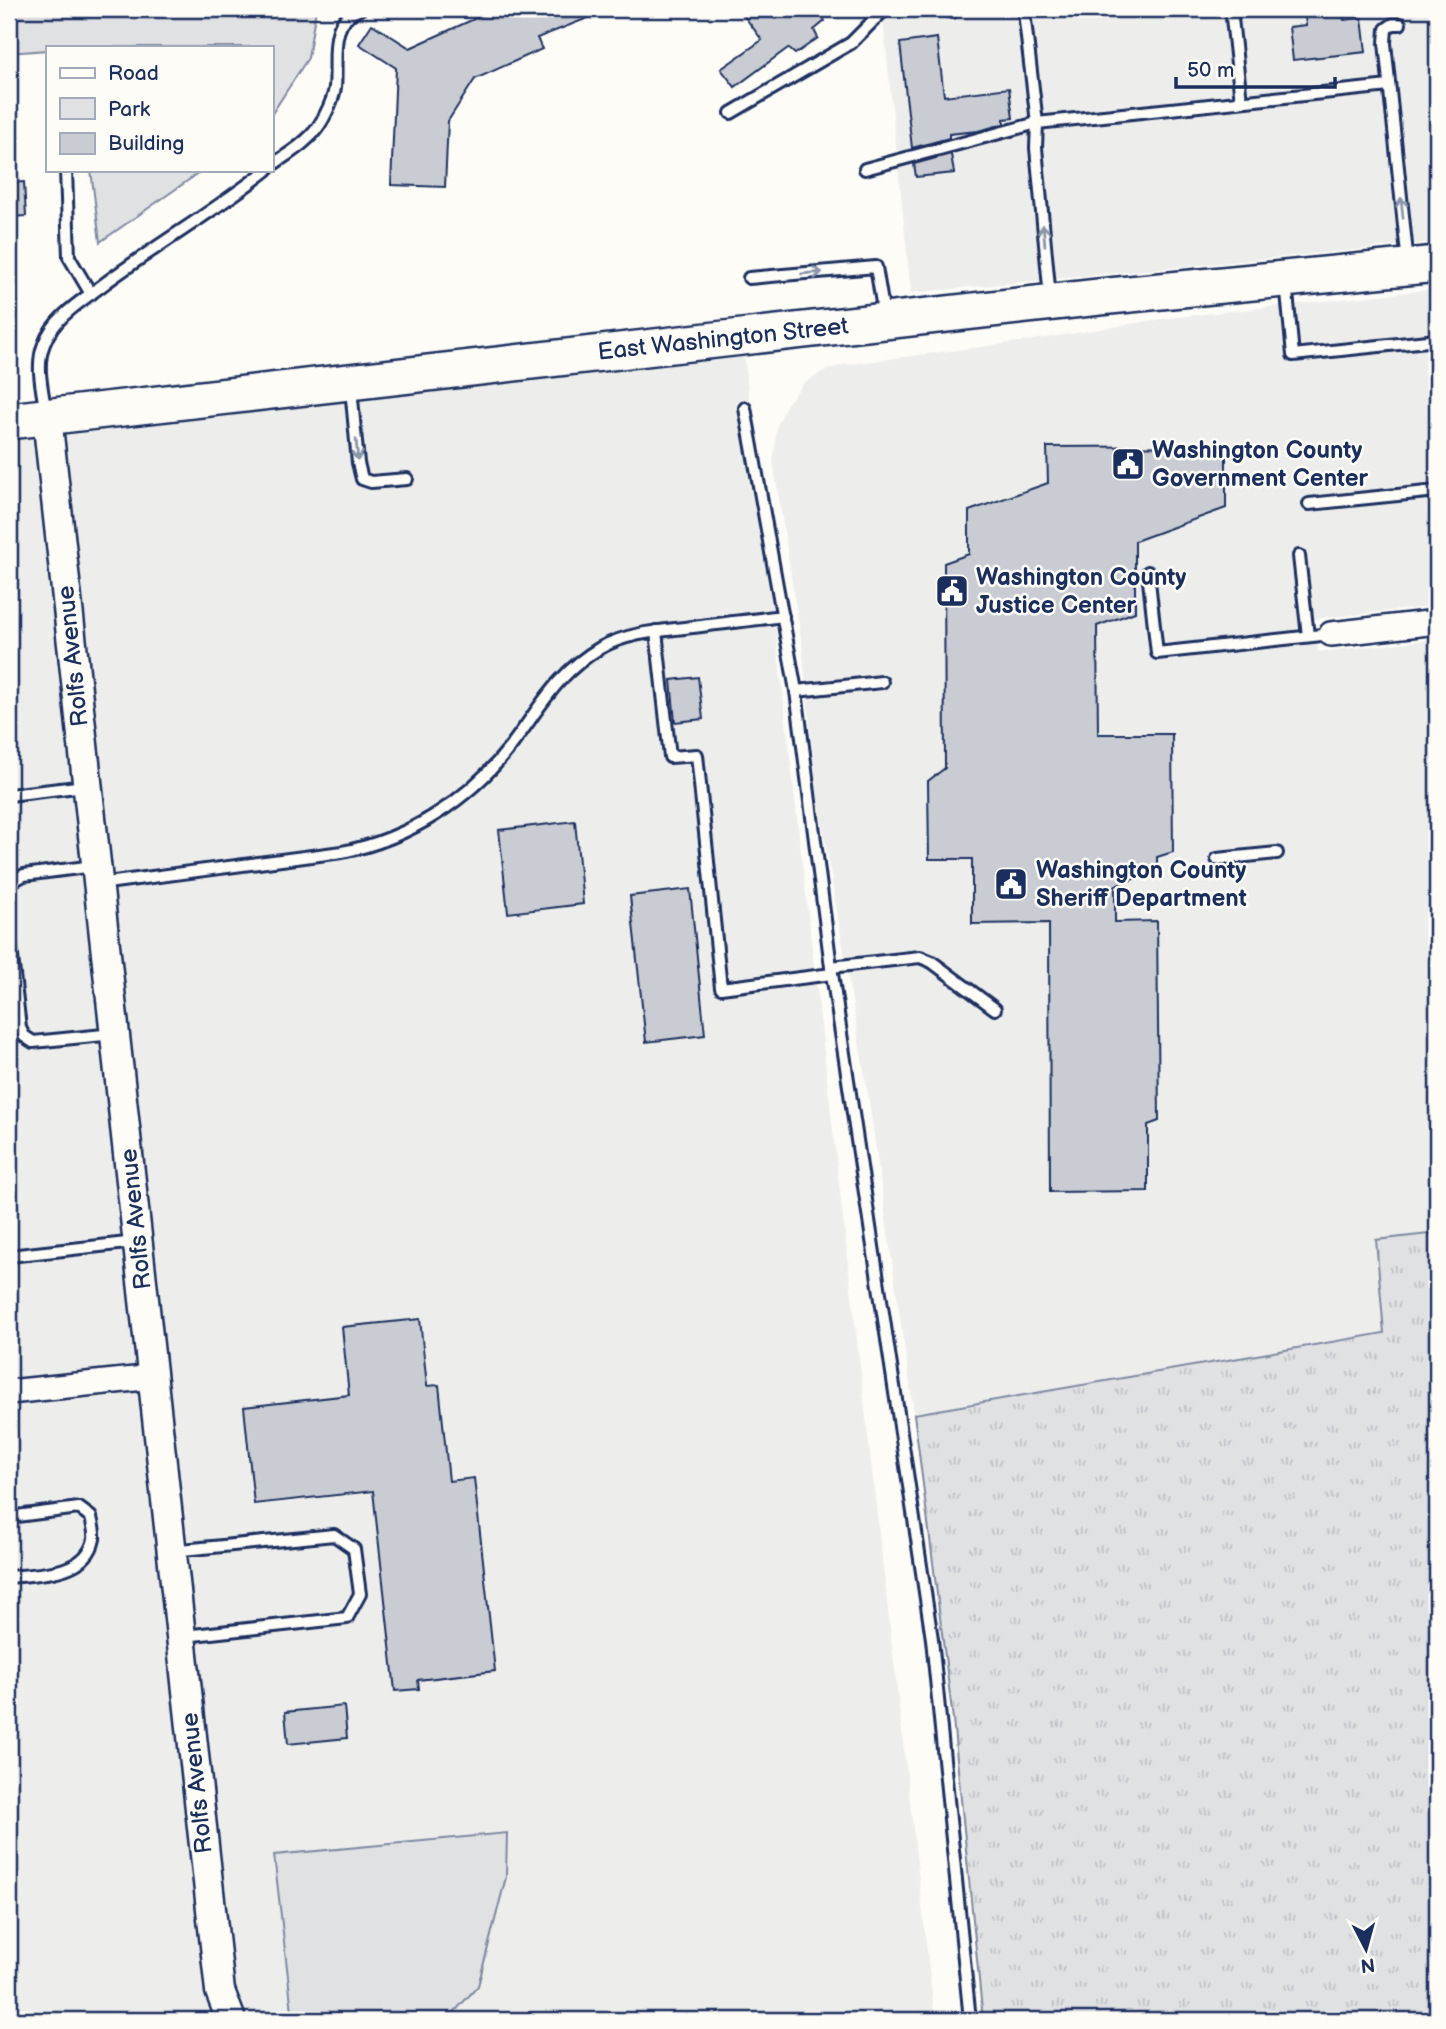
<svg xmlns="http://www.w3.org/2000/svg" width="1446" height="2029" font-family="'Balsamiq Sans',sans-serif">
  <style>
    .built { fill: #edeeec }
    .grass { fill: url(#grass-tufts); stroke: #7e88a0; stroke-width: 2 }
    .green { fill: #e0e1e3; stroke: #7e88a0; stroke-width: 2 }
    .building { fill: #c9ccd3; stroke: #1b2f5e; stroke-width: 2 }
    .lines { fill: none; stroke-linecap: round; stroke-linejoin: round }
    .service-casing { stroke: #1b2f5e; stroke-width: 16 }
    .minor-casing { stroke: #1b2f5e; stroke-width: 28 }
    .tertiary-casing { stroke: #1b2f5e; stroke-width: 33 }
    .primary-casing { stroke: #1b2f5e; stroke-width: 40 }
    .service { stroke: #fdfcf7; stroke-width: 10 }
    .minor { stroke: #fdfcf7; stroke-width: 23 }
    .tertiary { stroke: #fdfcf7; stroke-width: 28 }
    .primary { stroke: #fdfcf7; stroke-width: 35 }
    .oneway { stroke: #8c96aa }
    .labels { text-anchor: middle; dominant-baseline: central; stroke-width: 5; stroke-linejoin: round; paint-order: stroke }
    .street-label { font-size: 24px; fill: #1b2f5e; stroke: #fdfcf7 }
    .poi-label { font-size: 24px; font-weight: bold; fill: #1b2f5e; stroke: #fdfcf7; text-anchor: start }
  </style>
  <defs>
    <pattern id="grass-tufts" width="24" height="20" patternUnits="userSpaceOnUse" patternTransform="scale(1.75)"><rect width="24" height="20" fill="#e0e1e3"/><path d="M3 7l-1-3M5 7V3M7 7l1-3M15 17l-1-3M17 17v-4M19 17l1-3" fill="none" stroke="#c0c1c5"/></pattern>
  </defs>
  <rect width="100%" height="100%" fill="#fdfcf7"/>
  <filter id="ink" filterUnits="userSpaceOnUse"><feTurbulence type="fractalNoise" baseFrequency=".0143" numOctaves="2"/><feDisplacementMap in="SourceGraphic" scale="14" xChannelSelector="R" yChannelSelector="G"/><feConvolveMatrix kernelMatrix="1 2 1 2 8 2 1 2 1" color-interpolation-filters="sRGB"/></filter>
  <g filter="url(#ink)">
    <g class="built">
      <path d="M882,9H1437V242L911,293Z"/>
      <path d="M1437,289V606L1314,619L1318,652L1437,639V1233L1376,1240L1385,1333L914,1414L869,1101L816,787L802,645L773,461L777,426L786,405L804,383L822,372L842,365L1033,340L1167,318Z"/>
      <path d="M742,337L935,2020H9V439Z"/>
    </g>
    <path class="grass" d="M1437,1233V2020H983L953,1719L914,1414L1384,1333L1376,1240Z"/>
    <g class="green">
      <path d="M9,9H316L308,58L271,115V47H47V50L9,53Z"/>
      <path d="M91,170H203L100,242Z"/>
      <path d="M507,1833L506,1877L478,1986L447,2020H293L274,1855Z"/>
    </g>
    <g class="building">
      <path d="M496,9L608,10L537,38L542,49L475,79L448,121L445,187L391,185L396,68L359,44L372,24L410,48Z"/>
      <path d="M739,9H817L825,21L814,30L818,38L795,54L788,48L735,87L721,69L762,40Z"/>
      <path d="M1304,9H1343L1344,20L1362,18L1366,52L1293,60L1289,27L1306,25Z"/>
      <path d="M937,38L944,96L1009,88L1013,118L1004,119V124L978,131L949,134V138L912,148L900,43Z"/>
      <path d="M951,154L954,173L916,177L914,164Z"/>
      <path d="M24,182L26,216L9,217V183Z"/>
      <path d="M1226,446V508L1135,541V612L1097,626L1098,734H1172L1173,852L1157,857V870L1115,886V922L1157,921L1159,1121L1148,1125V1191L1050,1192L1049,923L972,924V859H929L928,781L945,768L944,563L969,554V511L1048,483L1047,447Z"/>
      <path d="M698,677L703,719L675,722L671,680Z"/>
      <path d="M575,821L583,904L508,913L499,830Z"/>
      <path d="M690,889L705,1035L646,1042L630,896Z"/>
      <path d="M420,1319L427,1386L439,1385L449,1481L474,1478L495,1671L418,1680L419,1689L395,1691L373,1491L254,1504L244,1407L349,1395L342,1327Z"/>
      <path d="M344,1706L347,1738L288,1744L285,1712Z"/>
    </g>
    <g class="lines">
      <defs>
        <g id="service">
          <path d="M944,9L952,12"/>
          <path d="M1231,9L1241,101"/>
          <path d="M1024,12L1037,123L1036,148L1050,298"/>
          <path d="M1400,24H1393L1386,29L1385,43L1408,264"/>
          <path d="M731,113L851,43L885,9"/>
          <path d="M271,166C286,155 307,143 318,127C325,117 334,98 335,87C338,59 327,21 360,9"/>
          <path d="M865,169L1037,123L1389,86"/>
          <path d="M66,170L69,257L91,294"/>
          <path d="M749,278L876,267L884,315"/>
          <path d="M1286,282L1293,355L1437,340"/>
          <path d="M351,388L358,463L362,479L371,482L407,479"/>
          <path d="M745,408L796,691L831,967L932,1639L970,2020"/>
          <path d="M46,414C43,392 35,366 44,344C54,316 85,299 108,281C160,243 216,210 267,170"/>
          <path d="M1309,504L1437,491"/>
          <path d="M1299,556L1308,636"/>
          <path d="M1148,572L1157,653L1331,634"/>
          <path d="M656,631L670,757L697,755L721,988L832,974"/>
          <path d="M796,691L882,682"/>
          <path d="M9,795L85,786"/>
          <path d="M1217,859L1277,853"/>
          <path d="M9,883L24,875L94,866"/>
          <path d="M99,884L342,852C409,839 469,800 511,746C540,708 556,674 600,648C629,632 661,631 693,627C723,623 753,620 783,616"/>
          <path d="M9,930L20,1028L24,1036L33,1042L114,1034"/>
          <path d="M831,967L920,957L932,962L995,1009"/>
          <path d="M9,1256L136,1242"/>
          <path d="M9,1517L79,1508L91,1517C92,1523 95,1532 94,1539C87,1575 38,1574 9,1577"/>
          <path d="M172,1551L334,1535L354,1549L360,1594L347,1618L184,1636"/>
        </g>
        <g id="minor">
          <path d="M1331,634L1437,622"/>
          <path d="M9,1392L154,1377"/>
        </g>
        <path id="tertiary" d="M47,417L220,1991L231,2020"/>
        <path id="primary" d="M9,421L742,337L1099,297L1437,264"/>
      </defs>
      <use href="#service" class="service-casing"/>
      <use href="#minor" class="minor-casing"/>
      <use href="#tertiary" class="tertiary-casing"/>
      <use href="#primary" class="primary-casing"/>
      <use href="#service" class="service"/>
      <use href="#minor" class="minor"/>
      <use href="#tertiary" class="tertiary"/>
      <use href="#primary" class="primary"/>
    </g>
    <defs><path id="oneway-shaft" d="M-6 0H5M1.5-3L5.5 0L1.5 3" fill="none" stroke-width="1.6" stroke-linecap="round" stroke-linejoin="round" transform="scale(1.75)"/></defs>
    <g class="oneway">
      <use href="#oneway-shaft" transform="translate(1402 208) rotate(-96)"/>
      <use href="#oneway-shaft" transform="translate(1044 235) rotate(-95)"/>
      <use href="#oneway-shaft" transform="translate(812 273) rotate(-5)"/>
      <use href="#oneway-shaft" transform="translate(357 450) rotate(85)"/>
    </g>
  </g>
  <defs>
    <symbol id="civic-square" viewBox="-11 -11 22 22"><rect x="-9" y="-9" width="18" height="18" rx="4" fill="#1b2f5e" stroke="#fdfcf7"/><path d="M-.6-6.5H3V-4.5H.6V-3L4-1V1h2V6H-6V1h2V-1L-.6-3ZM-1.2 2.5V6h2.4V2.5Z" fill="#fff"/></symbol>
  </defs>
  <g fill-rule="evenodd">
    <use href="#civic-square" x="1109" y="445" width="38" height="38"/>
    <use href="#civic-square" x="933" y="572" width="38" height="38"/>
    <use href="#civic-square" x="992" y="865" width="38" height="38"/>
  </g>
  <g class="labels">
    <g class="street-label">
      <text transform="translate(723 339) rotate(-6)">East Washington Street</text>
      <text transform="translate(73 656) rotate(-96)">Rolfs Avenue</text>
      <text transform="translate(136 1219) rotate(-96)">Rolfs Avenue</text>
      <text transform="translate(197 1783) rotate(-96)">Rolfs Avenue</text>
    </g>
    <g class="poi-label">
      <text x="1152" y="450">Washington County<tspan x="1152" dy="28">Government Center</tspan></text>
      <text x="976" y="577">Washington County<tspan x="976" dy="28">Justice Center</tspan></text>
      <text x="1036" y="870">Washington County<tspan x="1036" dy="28">Sheriff Department</tspan></text>
    </g>
  </g>
  <rect width="1446" height="2029" fill="none" stroke="#fdfcf7" stroke-width="35"/>
  <rect x="18" y="18" width="1411" height="1994" fill="none" stroke="#1b2f5e" stroke-width="2.5" filter="url(#ink)"/>
  <rect x="46" y="46" width="228" height="126" fill="#fdfcf7" stroke="#a3aaba" stroke-width="2"/>
  <rect x="60" y="68" width="35" height="10" fill="#fdfcf7" stroke="#a3aaba" stroke-width="2"/>
  <text x="108" y="80" font-size="21" fill="#1b2f5e">Road</text>
  <rect x="60" y="98" width="35" height="21" fill="#e0e1e3" stroke="#a3aaba" stroke-width="2"/>
  <text x="108" y="116" font-size="21" fill="#1b2f5e">Park</text>
  <rect x="60" y="133" width="35" height="21" fill="#c9ccd3" stroke="#a3aaba" stroke-width="2"/>
  <text x="108" y="150" font-size="21" fill="#1b2f5e">Building</text>
  <g transform="translate(1366 1949) rotate(174)" stroke="#fdfcf7" stroke-width="5" paint-order="stroke">
  <path d="M0-5L12 26L0 18L-12 26Z" fill="#1b2f5e"/>
  <text y="-10" font-size="19" font-weight="bold" text-anchor="middle" fill="#1b2f5e">N</text>
  </g>
  <path d="M1176 77v10h159v-10" fill="none" stroke="#1b2f5e" stroke-width="3.5"/>
  <text x="1187" y="77" font-size="21" fill="#1b2f5e" stroke="#fdfcf7" stroke-width="5" paint-order="stroke">50 m</text>
</svg>
